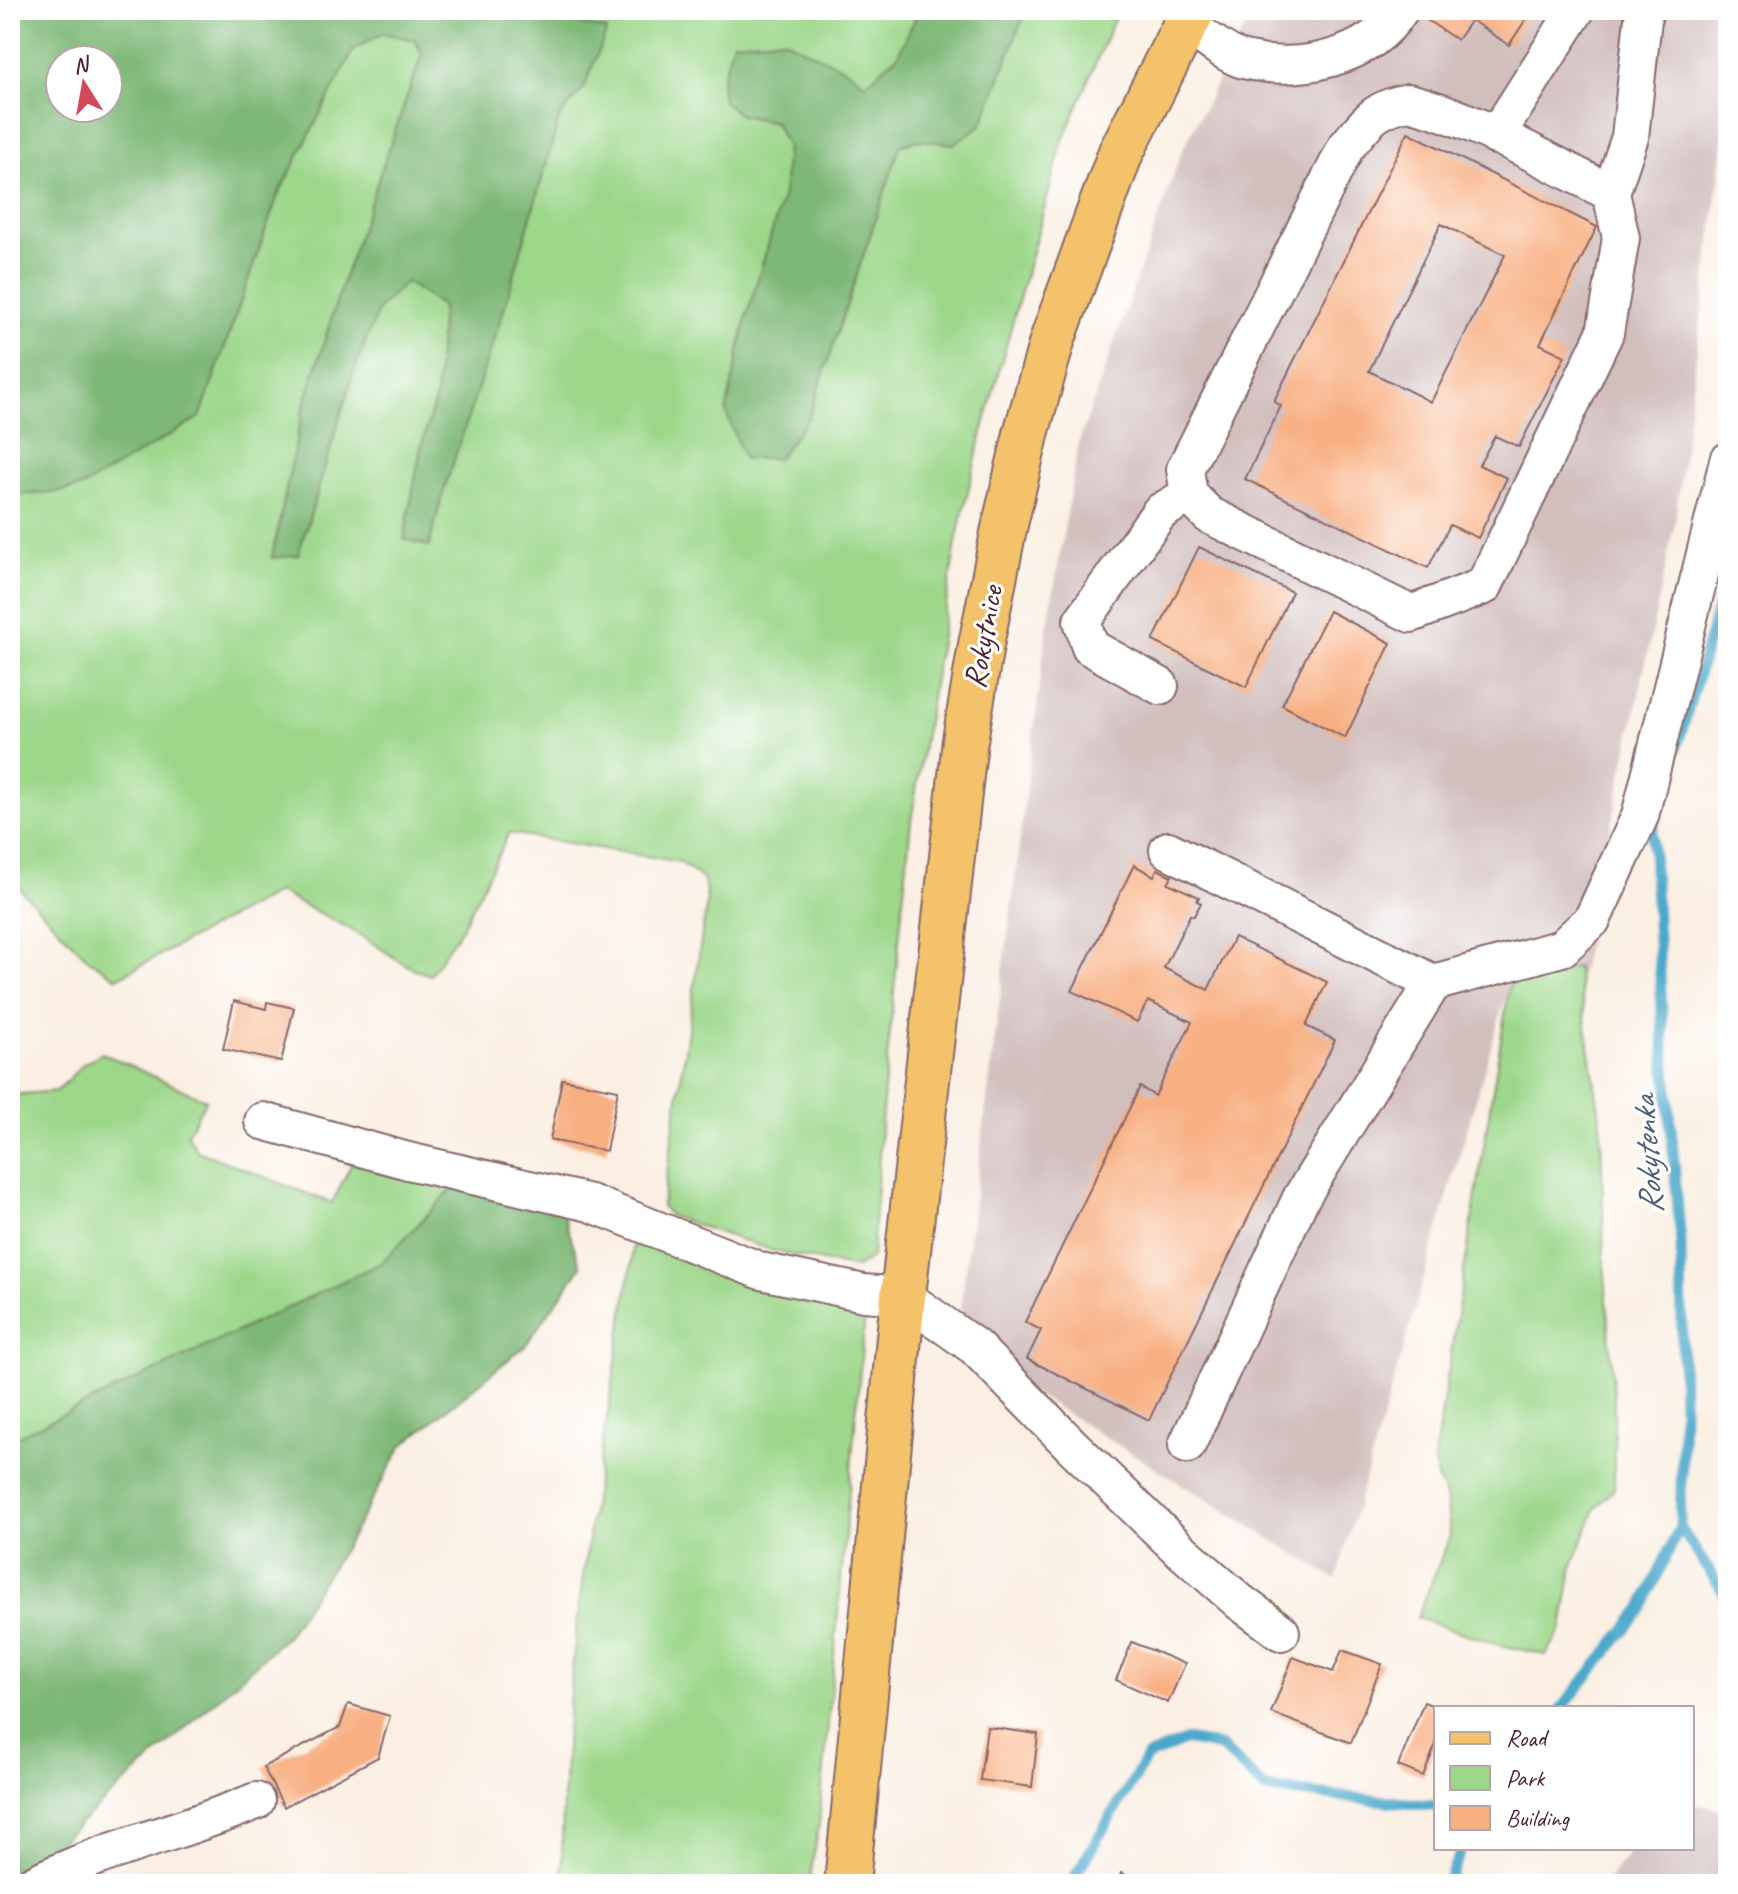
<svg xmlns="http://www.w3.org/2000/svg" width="1738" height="1894" font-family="Caveat,sans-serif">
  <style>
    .industrial { fill: #d1bfbe }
    .green { fill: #9cd78a; stroke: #737b5a; stroke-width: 2 }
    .forest { fill: #7db876; stroke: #646c50; stroke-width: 2; fill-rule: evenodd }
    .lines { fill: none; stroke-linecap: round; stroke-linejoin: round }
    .stream { stroke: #4ca8ca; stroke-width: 11 }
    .building { fill: #f8b083; fill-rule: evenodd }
    .minor-casing { stroke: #88686b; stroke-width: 40 }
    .major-casing { stroke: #88686b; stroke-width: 48 }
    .minor { stroke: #fff; stroke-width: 36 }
    .major { stroke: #f3c26a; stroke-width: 44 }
    .labels { text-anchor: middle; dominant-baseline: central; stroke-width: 6; stroke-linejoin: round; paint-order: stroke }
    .street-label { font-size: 32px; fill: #4a1f2b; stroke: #fff }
    .water-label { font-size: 34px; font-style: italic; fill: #4b5d73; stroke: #fff }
  </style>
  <rect width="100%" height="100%" fill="#fff"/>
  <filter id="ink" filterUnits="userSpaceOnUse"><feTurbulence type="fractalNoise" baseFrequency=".0125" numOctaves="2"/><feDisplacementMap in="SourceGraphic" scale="16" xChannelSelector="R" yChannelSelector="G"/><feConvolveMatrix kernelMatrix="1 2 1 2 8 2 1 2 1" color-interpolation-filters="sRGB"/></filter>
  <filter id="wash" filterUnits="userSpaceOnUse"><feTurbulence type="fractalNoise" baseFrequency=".006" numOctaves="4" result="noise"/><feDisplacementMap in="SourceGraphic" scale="32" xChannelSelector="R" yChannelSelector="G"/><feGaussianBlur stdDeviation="1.8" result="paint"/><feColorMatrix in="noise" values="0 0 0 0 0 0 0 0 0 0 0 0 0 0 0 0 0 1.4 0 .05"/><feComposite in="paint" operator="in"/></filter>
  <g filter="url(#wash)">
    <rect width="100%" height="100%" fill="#faefe2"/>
    <g class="industrial">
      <path d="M1254,10H1728V108L1675,521L1579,982H1510L1336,1579L956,1345L1045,641L1079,442L1182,151Z"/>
      <path d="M1692,1804L1728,1810V1884H1605L1632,1848H1692Z"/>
    </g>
    <g class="green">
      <path d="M566,10H919L898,55L865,84L847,70L783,39L733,42L721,84L740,115L775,122L787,147L783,195L746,319L809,417L900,146L916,140L954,144L982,124L1026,10H1118L1063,140L983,429L957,537L911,821L882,1111L872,1258L856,1268L774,1251L670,1216L662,1206L707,901L704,880L680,862L509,833L463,926L430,975C404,967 386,951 363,937C336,920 306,907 278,892L117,978L89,960L10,879V495L51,493L82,487L200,417L278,195L354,48L383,33L415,40L422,54L345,275L303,409L272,557L298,555L355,368L379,308L406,281L442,306L436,397L421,447L404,539L429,546L442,496L504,309L560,116L584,88L606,30L582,25Z"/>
      <path d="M1577,967L1601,1124L1604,1261L1614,1395V1489L1595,1509L1572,1568L1562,1629L1546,1655L1496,1644L1417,1618L1450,1536L1446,1496L1437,1478L1434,1460L1510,982Z"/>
      <path d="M102,1053L206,1100L187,1134L197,1151L332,1203L354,1159L457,1184L381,1263L10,1440V1095L57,1091L83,1064Z"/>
      <path d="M642,1241L863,1305L864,1325L819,1824L809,1884H562C560,1723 583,1559 610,1400C618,1354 623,1308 632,1262V1247Z"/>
    </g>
    <g class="forest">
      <path d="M10,10H566L582,25L607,30L584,88L560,116L504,309L442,496L429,546L404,539L421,447L436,397L442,306L406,282L379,308L355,368L298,555L272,558L303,409L345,275L422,54L415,40L383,33L354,49L278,195L200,417L82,487L51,493L10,495ZM60,60H108V108H60Z"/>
      <path d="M919,10H1026L982,124L954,144L917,140L900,146L809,417L778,458L744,459L726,412L746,319L783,195L787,147L775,122L740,115L723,101L721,84L733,42L783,39L848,70L865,84L898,55Z"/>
      <path d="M457,1184L561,1208L581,1267L525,1346L402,1446L345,1547L286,1637L13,1884H10V1440L381,1263Z"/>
    </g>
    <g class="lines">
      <g class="stream">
        <path d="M1665,787L1728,574"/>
        <path d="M1680,1527L1728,1599"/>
        <path d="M1562,1708L1641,1610L1680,1527L1683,1412L1681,1243L1664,1046L1652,832L1656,818"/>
        <path d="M1070,1884L1147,1757L1187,1740L1221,1747L1266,1789L1436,1806"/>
        <path d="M1447,1884L1462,1848"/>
      </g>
    </g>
    <g id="blocks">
      <g class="building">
        <path d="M1412,10H1532L1509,45L1471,20L1457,40Z"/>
        <path d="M1408,132L1597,227L1540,344L1565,356L1519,447L1495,436L1479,465L1507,478L1478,538L1450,525L1428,568L1245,479L1281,406L1274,401ZM1441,224L1505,255L1431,402L1369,371Z"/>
        <path d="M1199,547L1292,592L1246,687L1153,641Z"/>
        <path d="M1329,611L1391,643L1345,738L1282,705Z"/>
        <path d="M1134,865L1154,876L1157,869L1172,876L1168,883L1199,897L1197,901L1201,903L1194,916L1190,915L1164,968L1208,990L1234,937L1327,982L1306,1026L1335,1040L1149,1420L1027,1359L1041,1330L1025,1322L1140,1087L1155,1096L1192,1022L1148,1001L1137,1022L1072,991Z"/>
        <path d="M234,1001L266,1009L267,1002L294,1008L281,1062L223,1049Z"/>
        <path d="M562,1079L618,1090L606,1151L550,1140Z"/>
        <path d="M1132,1642L1185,1664L1168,1703L1116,1680Z"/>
        <path d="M1342,1650L1382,1664L1351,1743L1271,1713L1293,1657L1333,1672Z"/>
        <path d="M1424,1702L1436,1707V1744L1423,1776L1398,1766Z"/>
        <path d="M348,1704L390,1716L378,1757L284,1807L263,1767L340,1727Z"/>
        <path d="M987,1727L1038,1734L1032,1787L980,1780Z"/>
        <path d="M1121,1873L1146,1884H1117Z"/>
      </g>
    </g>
  </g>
  <g filter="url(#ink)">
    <use href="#blocks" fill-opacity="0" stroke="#88686b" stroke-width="2"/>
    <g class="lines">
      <defs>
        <g id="minor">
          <path d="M1186,24C1201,34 1227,56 1244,60C1298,73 1369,59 1400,10"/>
          <path d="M1408,102C1472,117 1550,163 1611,193L1621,238L1605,333L1484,586L1411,614L1209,515L1189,495L1185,469L1346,147C1367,122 1373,109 1408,102Z"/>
          <path d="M1496,136L1576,10"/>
          <path d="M1611,193L1630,137L1644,10"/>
          <path d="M1160,686L1090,647L1082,621L1160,512L1189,495"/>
          <path d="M1168,850L1433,983L1562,948L1592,920L1640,816L1728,461"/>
          <path d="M263,1121L408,1161L590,1203L761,1271L864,1293L903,1296L975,1347L1072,1446L1176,1546L1240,1602L1281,1632"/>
          <path d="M1187,1445L1301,1198L1433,983"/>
          <path d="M33,1884C105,1848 183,1832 256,1801"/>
        </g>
        <path id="major" d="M847,1884L903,1296L965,740L981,645L1003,533L1027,430L1053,338L1121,152L1193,10"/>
      </defs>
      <use href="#minor" class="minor-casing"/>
      <use href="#major" class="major-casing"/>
      <use href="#minor" class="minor"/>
      <use href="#major" class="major"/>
    </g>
  </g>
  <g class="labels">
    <g class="street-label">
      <text transform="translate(983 637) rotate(-80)">Rokytnice</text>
    </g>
    <g class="water-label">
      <text transform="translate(1647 1155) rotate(-94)">Rokytenka</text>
    </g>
  </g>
  <rect width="1738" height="1894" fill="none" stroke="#fff" stroke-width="40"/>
  <rect x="1434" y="1706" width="260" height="144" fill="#ffffff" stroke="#b7a5aa" stroke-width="2"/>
  <rect x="1450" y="1732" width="40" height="12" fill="#f3c26a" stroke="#b7a5aa" stroke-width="2"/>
  <text x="1506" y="1746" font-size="24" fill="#4a1f2b">Road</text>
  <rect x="1450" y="1766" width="40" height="24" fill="#9cd78a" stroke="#b7a5aa" stroke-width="2"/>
  <text x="1506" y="1786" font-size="24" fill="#4a1f2b">Park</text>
  <rect x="1450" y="1806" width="40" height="24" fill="#f8b083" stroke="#b7a5aa" stroke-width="2"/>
  <text x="1506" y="1826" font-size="24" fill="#4a1f2b">Building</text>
  <g transform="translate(84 84) rotate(349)"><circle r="38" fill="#ffffff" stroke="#b7a5aa" stroke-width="2"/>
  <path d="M0-6L14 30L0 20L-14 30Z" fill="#d1495b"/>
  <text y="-12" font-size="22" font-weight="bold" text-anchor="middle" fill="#4a1f2b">N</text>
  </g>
</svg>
